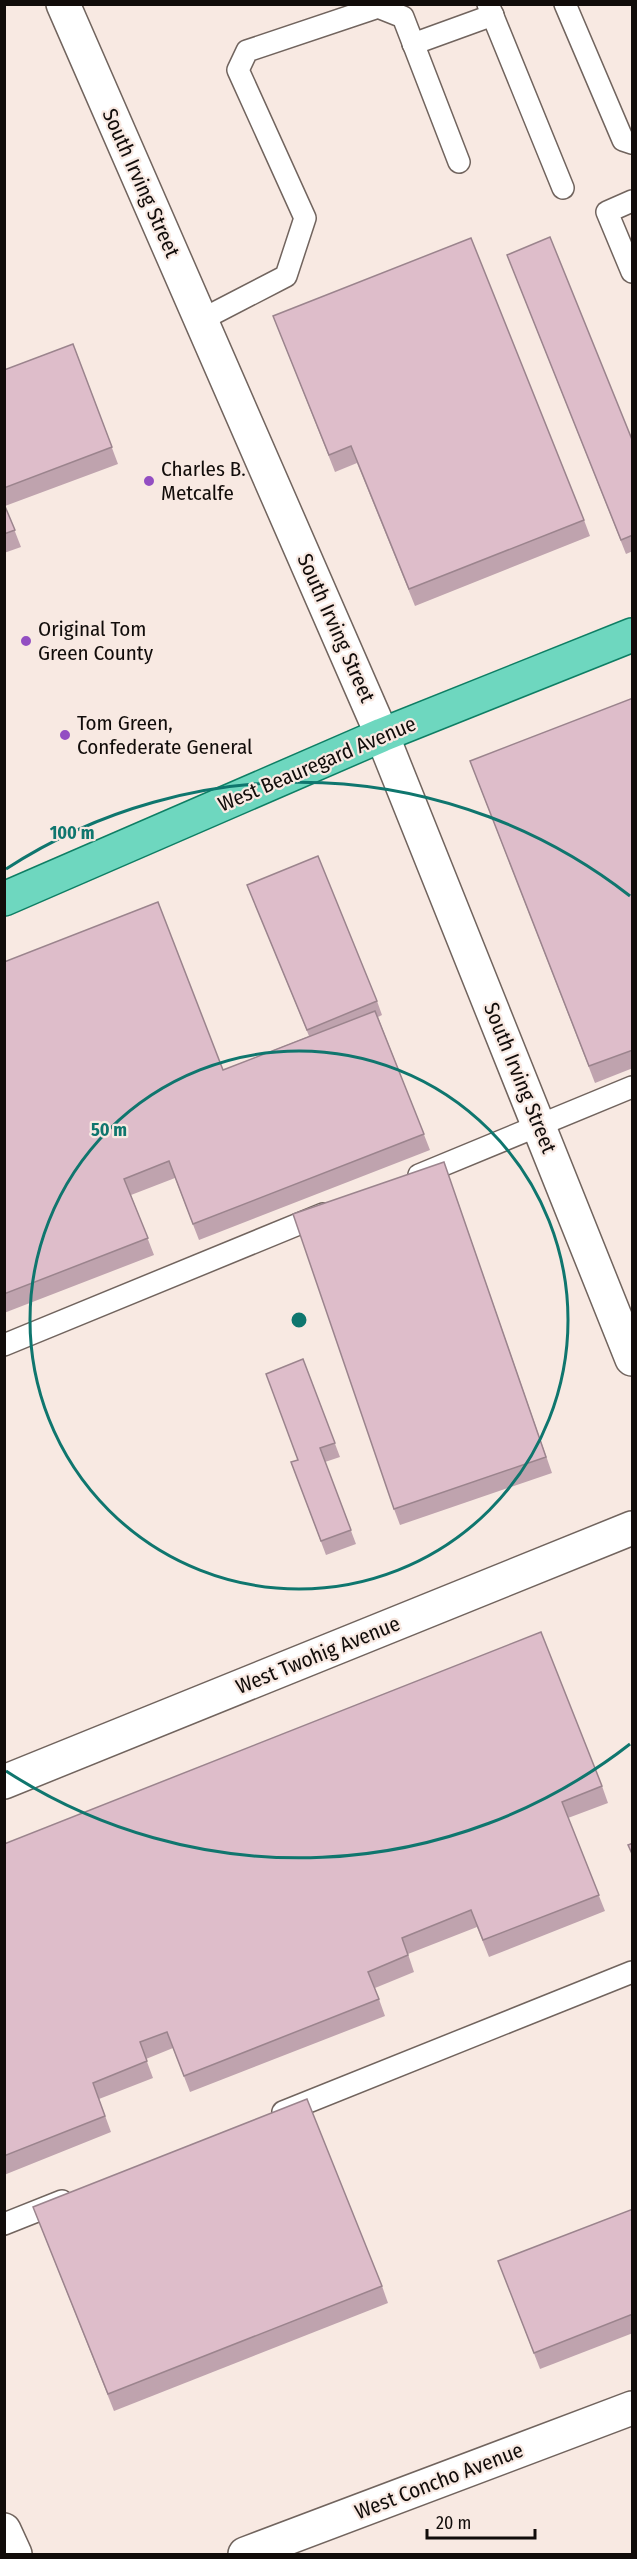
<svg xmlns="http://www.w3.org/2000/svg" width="637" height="2559" font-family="'Fira Sans Condensed',sans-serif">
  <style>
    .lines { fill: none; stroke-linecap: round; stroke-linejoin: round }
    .service-casing { stroke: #71645e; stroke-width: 24 }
    .minor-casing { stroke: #71645e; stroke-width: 36 }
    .primary-casing { stroke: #0e7e64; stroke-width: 36 }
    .service { stroke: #fff; stroke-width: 21 }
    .minor { stroke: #fff; stroke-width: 33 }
    .primary { stroke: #6ed7bf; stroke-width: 33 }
    .wall { fill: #bfa3ae }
    .building { fill: #debdca; stroke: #9b848d; stroke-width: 1.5 }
    .ring { fill: none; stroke: #0f766e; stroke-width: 3 }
    .poi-dot { fill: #934ec2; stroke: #f8e9e2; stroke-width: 2 }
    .labels { text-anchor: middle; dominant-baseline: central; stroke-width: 4.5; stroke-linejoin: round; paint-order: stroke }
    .street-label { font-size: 21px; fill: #110c0a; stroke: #f8e9e2 }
    .poi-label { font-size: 21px; fill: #110c0a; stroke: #f8e9e2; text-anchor: start }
    .centre { fill: #0f766e; stroke: #f8e9e2; stroke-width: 3 }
    .ring-label { font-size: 18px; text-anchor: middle; font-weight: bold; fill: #0f766e; stroke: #f8e9e2; stroke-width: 4.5; stroke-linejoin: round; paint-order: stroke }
  </style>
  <rect width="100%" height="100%" fill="#f8e9e2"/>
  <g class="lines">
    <defs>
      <g id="service">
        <path d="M488,4L563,188"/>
        <path d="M565,4L623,140L632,143"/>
        <path d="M413,44L493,15"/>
        <path d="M632,201L607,212L632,272"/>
        <path d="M201,320L286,276L305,218L238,70L247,51L378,7L403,17L459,162"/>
        <path d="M419,1175L632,1087"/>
        <path d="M4,1345L323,1214"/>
        <path d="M283,2112L632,1972"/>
        <path d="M4,2224L62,2201"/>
      </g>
      <g id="minor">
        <path d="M63,4L382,735L632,1359"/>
        <path d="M4,1782L632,1528"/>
        <path d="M4,2530L15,2554"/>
        <path d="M245,2554L632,2408"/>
      </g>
      <path id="primary" d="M4,899L382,735L632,635"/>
    </defs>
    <use href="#service" class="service-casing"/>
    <use href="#minor" class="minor-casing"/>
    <use href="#primary" class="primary-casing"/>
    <use href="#service" class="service"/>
    <use href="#minor" class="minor"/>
    <use href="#primary" class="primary"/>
  </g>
  <g class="wall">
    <path d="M507,255L633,442V551L626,554Z"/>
    <path d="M273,316L584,520L590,536L415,606L357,463L335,472Z"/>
    <path d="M73,344L118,464L5,506L21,547L4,553V370Z"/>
    <path d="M633,698V1068L595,1083L476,777Z"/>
    <path d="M247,885L377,1001L382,1015L378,1017L430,1150L199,1240L175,1178L131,1195L154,1255L4,1313V962L223,1070L309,1036Z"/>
    <path d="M444,1162L552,1473L400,1525L394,1509Z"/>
    <path d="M303,1359L340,1457L325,1462L356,1544L326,1555L291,1462L298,1460Z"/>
    <path d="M602,1786L608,1803L568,1818L605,1911L489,1957L477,1927L408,1954L414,1972L375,1988L385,2016L190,2092L173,2048L146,2059L153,2078L99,2099L111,2132L4,2175V1844Z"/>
    <path d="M33,2207L382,2286L388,2303L114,2411Z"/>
    <path d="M633,2209V2333L540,2369L498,2261Z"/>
  </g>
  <g class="building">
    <path d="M550,237L633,442V535L621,540L507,255Z"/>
    <path d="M471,238L584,520L409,589L351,446L329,455L273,316Z"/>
    <path d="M73,344L112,447L4,488V370Z"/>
    <path d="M4,504L15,530L4,534Z"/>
    <path d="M633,698V1050L589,1066L470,761Z"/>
    <path d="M318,856L377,1001L307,1030L247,885Z"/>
    <path d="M158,902L223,1070L375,1011L424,1134L193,1224L169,1161L124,1179L148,1238L4,1294V962Z"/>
    <path d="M444,1162L546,1457L394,1509L293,1214Z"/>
    <path d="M303,1359L335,1443L320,1448L351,1530L321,1541L291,1462L298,1460L266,1374Z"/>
    <path d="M541,1632L602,1786L562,1802L599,1895L483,1940L471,1910L402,1938L408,1955L368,1972L379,1999L184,2076L167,2032L140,2042L147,2061L93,2083L105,2116L4,2156V1844Z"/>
    <path d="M633,1843V1856L628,1845Z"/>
    <path d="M307,2099L382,2286L108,2394L33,2207Z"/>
    <path d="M633,2209V2314L534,2353L498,2261Z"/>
  </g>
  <g class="ring">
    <circle cx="299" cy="1320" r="269"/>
    <path d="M630 1744A538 538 0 0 1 6 1771M6 869A538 538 0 0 1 630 896"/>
  </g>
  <g class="poi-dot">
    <circle cx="149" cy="481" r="6"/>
    <circle cx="26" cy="641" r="6"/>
    <circle cx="65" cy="735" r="6"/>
  </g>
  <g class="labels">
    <g class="street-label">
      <text transform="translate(141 183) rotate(66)">South Irving Street</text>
      <text transform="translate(336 628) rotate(66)">South Irving Street</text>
      <text transform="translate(317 764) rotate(-23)">West Beauregard Avenue</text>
      <text transform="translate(520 1078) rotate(68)">South Irving Street</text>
      <text transform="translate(318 1655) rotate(-22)">West Twohig Avenue</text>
      <text transform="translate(439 2481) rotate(-21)">West Concho Avenue</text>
    </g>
    <g class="poi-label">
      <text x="161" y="469">Charles B.<tspan x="161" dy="24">Metcalfe</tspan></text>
      <text x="38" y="629">Original Tom<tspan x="38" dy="24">Green County</tspan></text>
      <text x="77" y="723">Tom Green,<tspan x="77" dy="24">Confederate General</tspan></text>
    </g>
  </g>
  <circle cx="299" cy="1320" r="9" class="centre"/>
  <g class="ring-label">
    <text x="72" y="839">100 m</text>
    <text x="109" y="1136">50 m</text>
  </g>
  <rect width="637" height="2559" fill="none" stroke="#110c0a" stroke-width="12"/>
  <path d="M427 2529v9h108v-9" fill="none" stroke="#110c0a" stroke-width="3"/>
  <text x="436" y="2529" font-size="18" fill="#110c0a" stroke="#f8e9e2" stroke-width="4.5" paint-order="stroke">20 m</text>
</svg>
